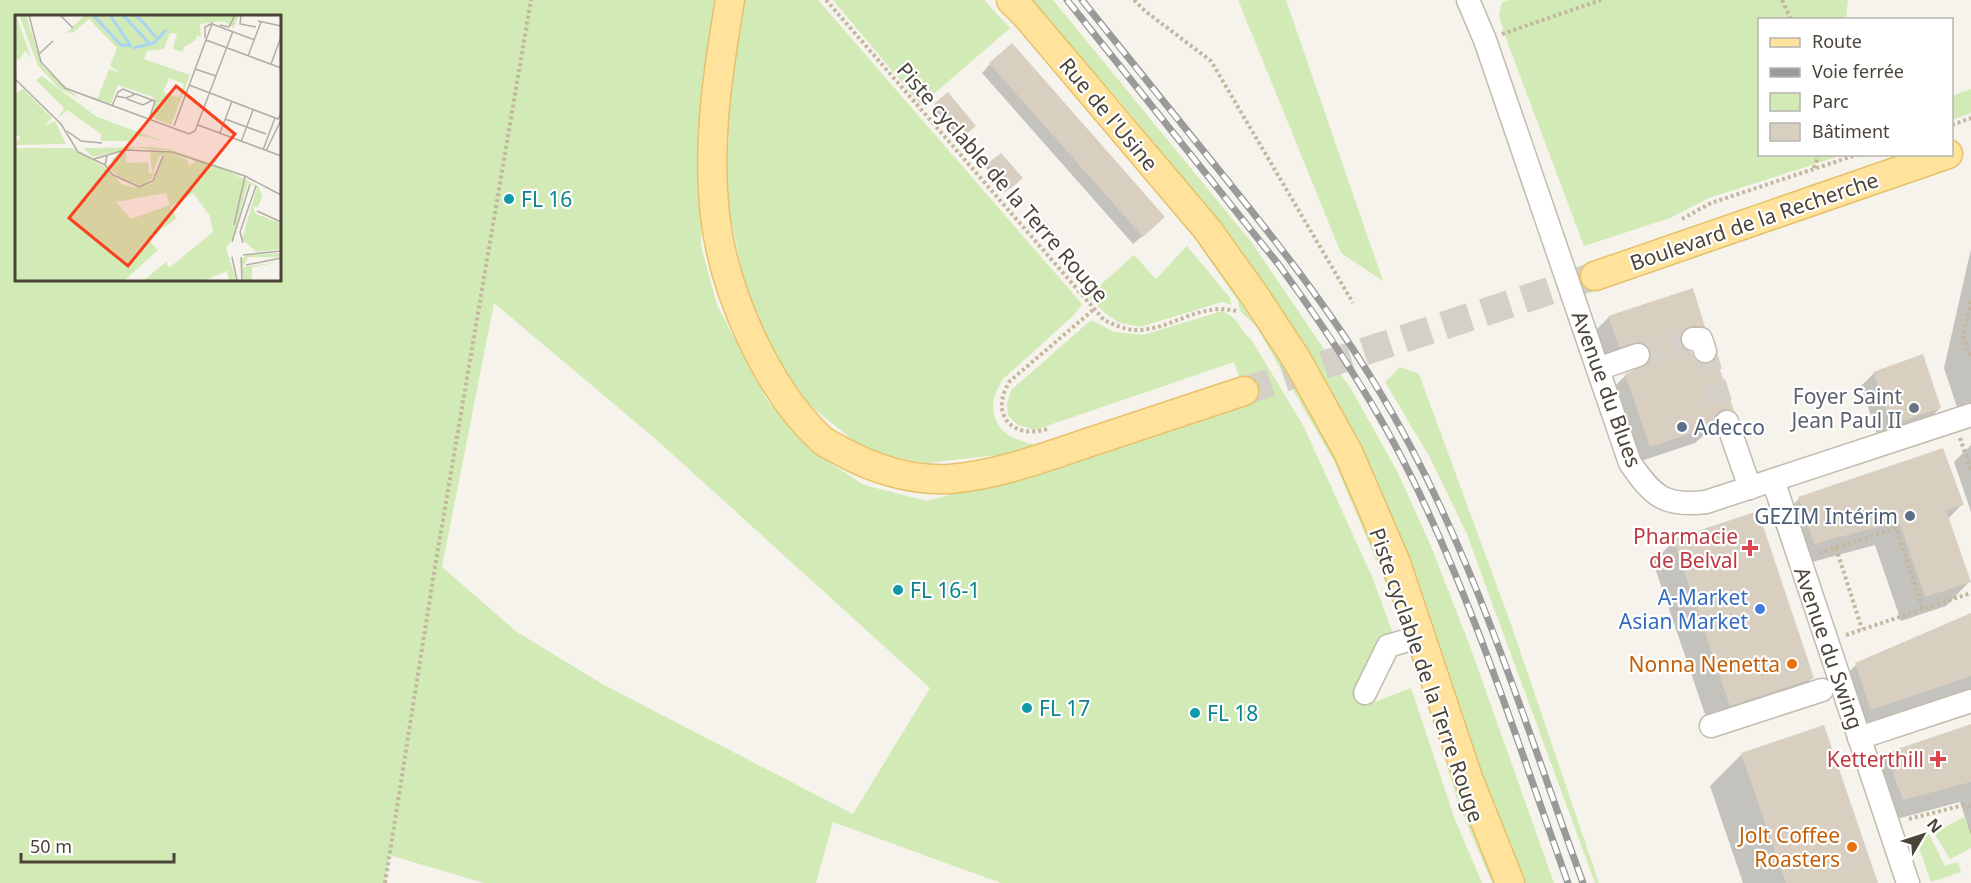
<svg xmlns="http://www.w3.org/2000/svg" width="1971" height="883" font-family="'Noto Sans',sans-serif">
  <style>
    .green { fill: #d2eab5; fill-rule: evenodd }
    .shadow { fill: #0003 }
    .building { fill: #d8cfc1 }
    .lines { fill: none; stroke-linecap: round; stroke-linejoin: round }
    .minor-tunnel { stroke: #d4d0c8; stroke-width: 22; stroke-dasharray: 22 11; stroke-linecap: butt }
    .major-tunnel { stroke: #d4d0c8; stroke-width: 28; stroke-dasharray: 28 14; stroke-linecap: butt }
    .minor-casing { stroke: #c2bbae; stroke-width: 25 }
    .major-casing { stroke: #e6c16a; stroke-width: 31 }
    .path { stroke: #c4b79f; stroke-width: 4; stroke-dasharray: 3 3; stroke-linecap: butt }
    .minor { stroke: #fff; stroke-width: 22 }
    .major { stroke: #ffe39c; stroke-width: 28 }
    .rail-casing { stroke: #9a9a9a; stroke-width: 7 }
    .rail { stroke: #fff; stroke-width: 4.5; stroke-dasharray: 14; stroke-linecap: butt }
    .culture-dot { fill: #0f9aa8; stroke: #fff; stroke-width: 2 }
    .worship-dot { fill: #6b7280; stroke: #fff; stroke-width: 2 }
    .service-dot { fill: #5c6f8a; stroke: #fff; stroke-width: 2 }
    .health-dot { fill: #e0444e; stroke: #fff; stroke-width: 2 }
    .shop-dot { fill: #3f7fe0; stroke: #fff; stroke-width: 2 }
    .food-dot { fill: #e8710a; stroke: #fff; stroke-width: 2 }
    .labels { text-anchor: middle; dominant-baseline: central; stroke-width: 4.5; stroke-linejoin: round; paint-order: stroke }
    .street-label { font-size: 21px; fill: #4b4439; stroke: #fff }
    .culture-label { font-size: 21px; fill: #0d838f; stroke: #fff; text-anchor: start }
    .worship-label { font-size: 21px; fill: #5b616d; stroke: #fff; text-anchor: end }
    .service-label { font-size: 21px; fill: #4e5e75; stroke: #fff; text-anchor: start }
    .health-label { font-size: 21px; fill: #be3a42; stroke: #fff; text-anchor: end }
    .shop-label { font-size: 21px; fill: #366cbe; stroke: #fff; text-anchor: end }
    .food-label { font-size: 21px; fill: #c56008; stroke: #fff; text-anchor: end }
    .inset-river { fill: none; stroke: #a9d4f2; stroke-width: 3 }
    .inset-road { fill: none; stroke: #b2ada4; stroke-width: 1.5 }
    .view { fill: #fc3f1d; fill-opacity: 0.15; stroke: #fc3f1d; stroke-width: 3 }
    .inset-edge { fill: none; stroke: #4b4439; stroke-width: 3 }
  </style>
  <rect width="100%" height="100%" fill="#f6f3ec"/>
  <g class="green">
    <path d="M0,0H715L701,126V246L717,305L767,400L810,450L864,485L927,501L1042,470L1247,400L1234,362L1035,430L1018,425L1008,416L1007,404L1011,390L1091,320L1114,332L1143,335L1222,311C1240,319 1238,328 1251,339L1304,427L1373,579L1392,631L1393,634L1380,638L1358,693L1367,705L1411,688L1454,817L1482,883H1001L833,822L816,883H484L389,855L385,883H0ZM16,16H279V279H16ZM494,303L659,442L930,688L853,814L604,685L517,632L442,567Z"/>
    <path d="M744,0H818L1082,304L1074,315L1003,379C982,412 996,438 1034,444L1009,454L925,463L866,451L807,403L776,361L747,295L726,195L731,79Z"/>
    <path d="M833,0H984L1010,28L921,105Z"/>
    <path d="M1027,0H1053L1252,243L1353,392L1397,471L1431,546L1471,649L1554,883H1524L1507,846L1416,579L1354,432L1289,321L1217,219L1118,99Z"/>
    <path d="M1238,0H1286L1383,281L1341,253Z"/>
    <path d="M1508,0H1848L1846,19L1760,20V154L1843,155L1709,198L1670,218L1584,246L1504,33L1499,15L1502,2Z"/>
    <path d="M1971,89V113L1952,120V96Z"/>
    <path d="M1199,235L1248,303L1339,456L1409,629L1403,631L1384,579L1334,461L1256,326L1240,311L1238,301L1195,239Z"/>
    <path d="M1187,246L1230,298L1232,305L1222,302L1140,327L1120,323L1106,314L1088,296L1134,255L1156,279Z"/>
    <path d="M1400,367L1419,374L1512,627L1599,883H1595L1466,532L1429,456L1385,382Z"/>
    <path d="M1416,651L1500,883H1492L1459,805L1422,684L1410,653Z"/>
    <path d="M1964,817L1971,831V848L1950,859L1934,833Z"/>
    <path d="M1929,834L1945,866L1958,862L1961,872L1931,882L1917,842Z"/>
  </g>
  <g class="shadow">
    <path d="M990,64L1155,225L1133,244L982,73Z"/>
    <path d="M935,105L970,130L958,140L932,109Z"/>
    <path d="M989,165L1017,182L1005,192L986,168Z"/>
    <path d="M1971,249V416L1961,419L1944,368Z"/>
    <path d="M1609,317L1704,326L1687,343H1680V346L1732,410L1695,443L1632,464L1609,392L1626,375L1634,372V369L1629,361L1601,364L1592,334Z"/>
    <path d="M1874,373L1940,408L1927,421L1878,437L1861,386Z"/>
    <path d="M1971,445V512L1954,462Z"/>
    <path d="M1799,499L1962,504L1948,519L1970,581L1946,606L1901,621L1875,545L1790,568L1774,523Z"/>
    <path d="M1674,541L1812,678L1791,699L1709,726L1653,562Z"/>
    <path d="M1971,614V691L1846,734L1831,689L1856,665Z"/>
    <path d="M1971,726V835L1960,802L1878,824L1862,778L1887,754Z"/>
    <path d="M1742,754L1876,883H1743L1710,786Z"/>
  </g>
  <g class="building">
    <path d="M1012,43L1165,217L1143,237L989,63Z"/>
    <path d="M948,92L976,126L963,137L934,104Z"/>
    <path d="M1001,153L1023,178L1010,189L988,163Z"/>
    <path d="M1693,288L1705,327L1693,326L1686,328L1681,333V345L1686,350L1691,352L1696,361L1702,364H1710L1716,358L1734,411L1723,409L1717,413L1714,419V426L1650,447L1625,374L1648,364L1651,358V351L1646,344L1640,342L1619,347L1608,316Z"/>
    <path d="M1923,354L1941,408L1891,425L1873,372Z"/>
    <path d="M1943,448L1964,505L1946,510L1971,582L1925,597L1899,521L1814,544L1798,497Z"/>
    <path d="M1758,511L1814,678L1730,706L1673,539Z"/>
    <path d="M1971,613V676L1871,710L1855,663Z"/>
    <path d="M1971,724V782L1903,800L1886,753Z"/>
    <path d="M1824,725L1878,883H1786L1741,753Z"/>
  </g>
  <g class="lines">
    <g class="minor-tunnel">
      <path d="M1705,351L1727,422"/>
      <path d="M1638,355L1693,339"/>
    </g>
    <path class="major-tunnel" d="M1244,391L1595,276"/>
    <defs>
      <g id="minor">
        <path d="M1468,0L1485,40L1630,463C1653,496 1664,507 1706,502L1971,415"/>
        <path d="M1693,339H1701L1705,351"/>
        <path d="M1598,369L1638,355"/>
        <path d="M1727,422L1750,488"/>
        <path d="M1773,480L1908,883"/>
        <path d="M1365,693L1388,646L1422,636"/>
        <path d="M1711,726L1822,690"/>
        <path d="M1859,738L1971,701"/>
      </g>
      <g id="major">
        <path d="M730,0C718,71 707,142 715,215C723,289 766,388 821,439C826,444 834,447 841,451C873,469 912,481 950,479C998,475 1042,458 1087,443C1140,425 1192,408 1244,391"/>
        <path d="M1011,0L1025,14L1207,229L1255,296L1297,360L1348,452L1396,563L1468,778L1510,883"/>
        <path d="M1595,276L1948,154"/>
      </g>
    </defs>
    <use href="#minor" class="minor-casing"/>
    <use href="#major" class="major-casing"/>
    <g class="path">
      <path d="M826,0L1104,320C1115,325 1127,331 1140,330C1173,328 1201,302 1236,311"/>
      <path d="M1134,0L1145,11L1211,61L1353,303"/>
      <path d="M1782,0L1791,20"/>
      <path d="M1502,34L1601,0"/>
      <path d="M1952,125L1971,118"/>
      <path d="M1814,168L1819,154"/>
      <path d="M1682,219L1711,203L1859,154"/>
      <path d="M1971,301L1963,336L1971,359"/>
      <path d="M1047,429C1011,440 989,413 1010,381L1093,310"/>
      <path d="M1960,438L1971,470"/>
      <path d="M1836,548L1862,629"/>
      <path d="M1819,553L1896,528L1923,609"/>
      <path d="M1846,635L1971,593"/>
      <path d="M1909,819L1964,805L1971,809"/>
      <path d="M385,883L433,579L531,0"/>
    </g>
    <use href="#minor" class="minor"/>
    <use href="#major" class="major"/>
    <defs>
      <g id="rail">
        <path d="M1067,0L1279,265C1328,332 1374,401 1411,476C1475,606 1519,747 1568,883"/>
        <path d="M1082,0C1126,55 1170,110 1214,164C1273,237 1330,309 1378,389C1471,542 1522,716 1583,883"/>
      </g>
    </defs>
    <use href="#rail" class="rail-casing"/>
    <use href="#rail" class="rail"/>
  </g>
  <g class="culture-dot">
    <circle cx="509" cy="199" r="6"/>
    <circle cx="898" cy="590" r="6"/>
    <circle cx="1027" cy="708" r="6"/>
    <circle cx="1195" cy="713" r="6"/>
  </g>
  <circle class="worship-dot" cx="1914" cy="408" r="6"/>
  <g class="service-dot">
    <circle cx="1682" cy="427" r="6"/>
    <circle cx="1910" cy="516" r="6"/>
  </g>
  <g class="health-dot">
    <path d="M1747 539h6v6h6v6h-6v6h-6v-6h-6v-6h6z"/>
    <path d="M1935 750h6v6h6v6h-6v6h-6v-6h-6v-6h6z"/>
  </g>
  <circle class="shop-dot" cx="1760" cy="609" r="6"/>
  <g class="food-dot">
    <circle cx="1792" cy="664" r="6"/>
    <circle cx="1852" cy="847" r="6"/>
  </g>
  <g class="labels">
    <g class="street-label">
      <text transform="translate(1109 114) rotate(50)">Rue de l'Usine</text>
      <text transform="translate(1003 182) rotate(49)">Piste cyclable de la Terre Rouge</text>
      <text transform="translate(1754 221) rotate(-19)">Boulevard de la Recherche</text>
      <text transform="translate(1607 389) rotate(70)">Avenue du Blues</text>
      <text transform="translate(1829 648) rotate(71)">Avenue du Swing</text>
      <text transform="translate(1427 675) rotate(71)">Piste cyclable de la Terre Rouge</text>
    </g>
    <g class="culture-label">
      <text x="521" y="199">FL 16</text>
      <text x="910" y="590">FL 16-1</text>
      <text x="1039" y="708">FL 17</text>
      <text x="1207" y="713">FL 18</text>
    </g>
    <g class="worship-label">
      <text x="1902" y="396">Foyer Saint<tspan x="1902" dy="24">Jean Paul II</tspan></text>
    </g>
    <g class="service-label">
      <text x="1694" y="427">Adecco</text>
      <text x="1898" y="516" text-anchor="end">GEZIM Intérim</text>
    </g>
    <g class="health-label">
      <text x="1738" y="536">Pharmacie<tspan x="1738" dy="24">de Belval</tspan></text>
      <text x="1924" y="759">Ketterthill</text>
    </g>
    <g class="shop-label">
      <text x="1748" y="597">A-Market<tspan x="1748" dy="24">Asian Market</tspan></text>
    </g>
    <g class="food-label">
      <text x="1780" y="664">Nonna Nenetta</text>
      <text x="1840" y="835">Jolt Coffee<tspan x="1840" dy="24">Roasters</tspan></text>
    </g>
  </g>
  <g transform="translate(15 15)">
    <rect width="266" height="266" fill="#f6f3ec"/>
    <path d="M1,0L14,37L16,43L10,36L4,45L0,44ZM4,0H11L28,52L64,83L45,74L23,51ZM70,0H224L218,13L209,6L185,9L186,22L176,19L182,21L181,25L169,32L168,37L158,34L162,18H155L149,34L132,36L129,44L175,60L156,110L136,102L141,87L138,82L103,70L96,89L70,80L83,83L94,54L105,58L95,51L102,33L74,4L59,17L51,18ZM154,63L169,69L164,83L148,77ZM27,61L82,102L148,126L121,120L114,126H86V119L52,95L43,103L49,93L21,65ZM8,74L37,103L29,111L40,106L51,129L0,130L5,122L0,119V79ZM0,133H57L89,152L108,170L122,173L138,168L148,142L145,140L137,158L135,135L157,138L173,143L154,139L172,144L174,150L180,147L175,143L207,154L229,163L215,159L229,164L218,210L230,164L243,171L247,181L243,192H238L241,199L265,208V234L241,237L227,224L242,172L233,168L218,223L211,233L221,265H214L212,256L191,265H129L151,247L154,253L198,217L195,201L178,178L155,192L162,203L133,224L143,235L110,265H0ZM151,178L155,190L116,204L101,187ZM68,133L138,132L154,134L231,160L156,136L121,133L78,142ZM105,137H111V148L133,147L134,158H140L135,166L125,171L106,165L92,150L103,148L96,146ZM265,238V242H233L228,252L265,247L237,252V265H228L226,245L231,240Z" fill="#d2eab5" fill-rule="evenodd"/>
    <path class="inset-river" d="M78,0L106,30L117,31M95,0L116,31M108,0L134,28M121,0L141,22M118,33L139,28L151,15"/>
    <path class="inset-road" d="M14,0L26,47L50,73L174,119L180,116L218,16M45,0L58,13M226,0L225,9L241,12M243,6L266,11M205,10L214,12L220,0M190,23V12L198,8M191,25L197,9L240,25M24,39L38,26M233,41L246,7M256,49L266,22M180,54L201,61M0,64L46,109L63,137L90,150M174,70L263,104L266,98M101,81L111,83L121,79L140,86L134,105M112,84L128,90L138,85M97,91L103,77L108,74L120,79M210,104L251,119M183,110L266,141M159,111L191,25L266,53M52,116L66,126L87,128M205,118L217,86M226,127L238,95M248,135L260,103M251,136L266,105M92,141L90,150L98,160L124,172L138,166L148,141M79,144L110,135L157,137L230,161L266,180M242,196L266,207M219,210L230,161M217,227L235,169M228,228L225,217L241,171M228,240L266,236M217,242L222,265M226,242L227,265M231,250L266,243"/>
    <path class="view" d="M161,71L220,119L113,251L54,203Z"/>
    <rect width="266" height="266" class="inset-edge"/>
  </g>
  <rect x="1758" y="18" width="195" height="138" fill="#ffffff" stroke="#b7b4b0" stroke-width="1.5"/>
  <rect x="1770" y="38" width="30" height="9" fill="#ffe39c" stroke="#b7b4b0" stroke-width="1.5"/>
  <text x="1812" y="48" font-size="18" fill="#4b4439">Route</text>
  <rect x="1770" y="68" width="30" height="9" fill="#9a9a9a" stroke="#b7b4b0" stroke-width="1.5"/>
  <text x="1812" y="78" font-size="18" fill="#4b4439">Voie ferrée</text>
  <rect x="1770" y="93" width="30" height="18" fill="#d2eab5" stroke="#b7b4b0" stroke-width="1.5"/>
  <text x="1812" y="108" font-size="18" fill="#4b4439">Parc</text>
  <rect x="1770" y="123" width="30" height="18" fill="#d8cfc1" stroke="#b7b4b0" stroke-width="1.5"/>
  <text x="1812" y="138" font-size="18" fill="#4b4439">Bâtiment</text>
  <g transform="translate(1923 835) rotate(51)" stroke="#ffffff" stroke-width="4.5" paint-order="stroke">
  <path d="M0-4.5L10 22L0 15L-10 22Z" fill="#4b4439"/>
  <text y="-9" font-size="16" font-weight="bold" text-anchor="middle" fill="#4b4439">N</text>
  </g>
  <path d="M21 853v9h153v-9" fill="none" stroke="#4b4439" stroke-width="3"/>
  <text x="30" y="853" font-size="18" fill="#4b4439" stroke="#ffffff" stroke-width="4.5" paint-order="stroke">50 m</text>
</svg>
